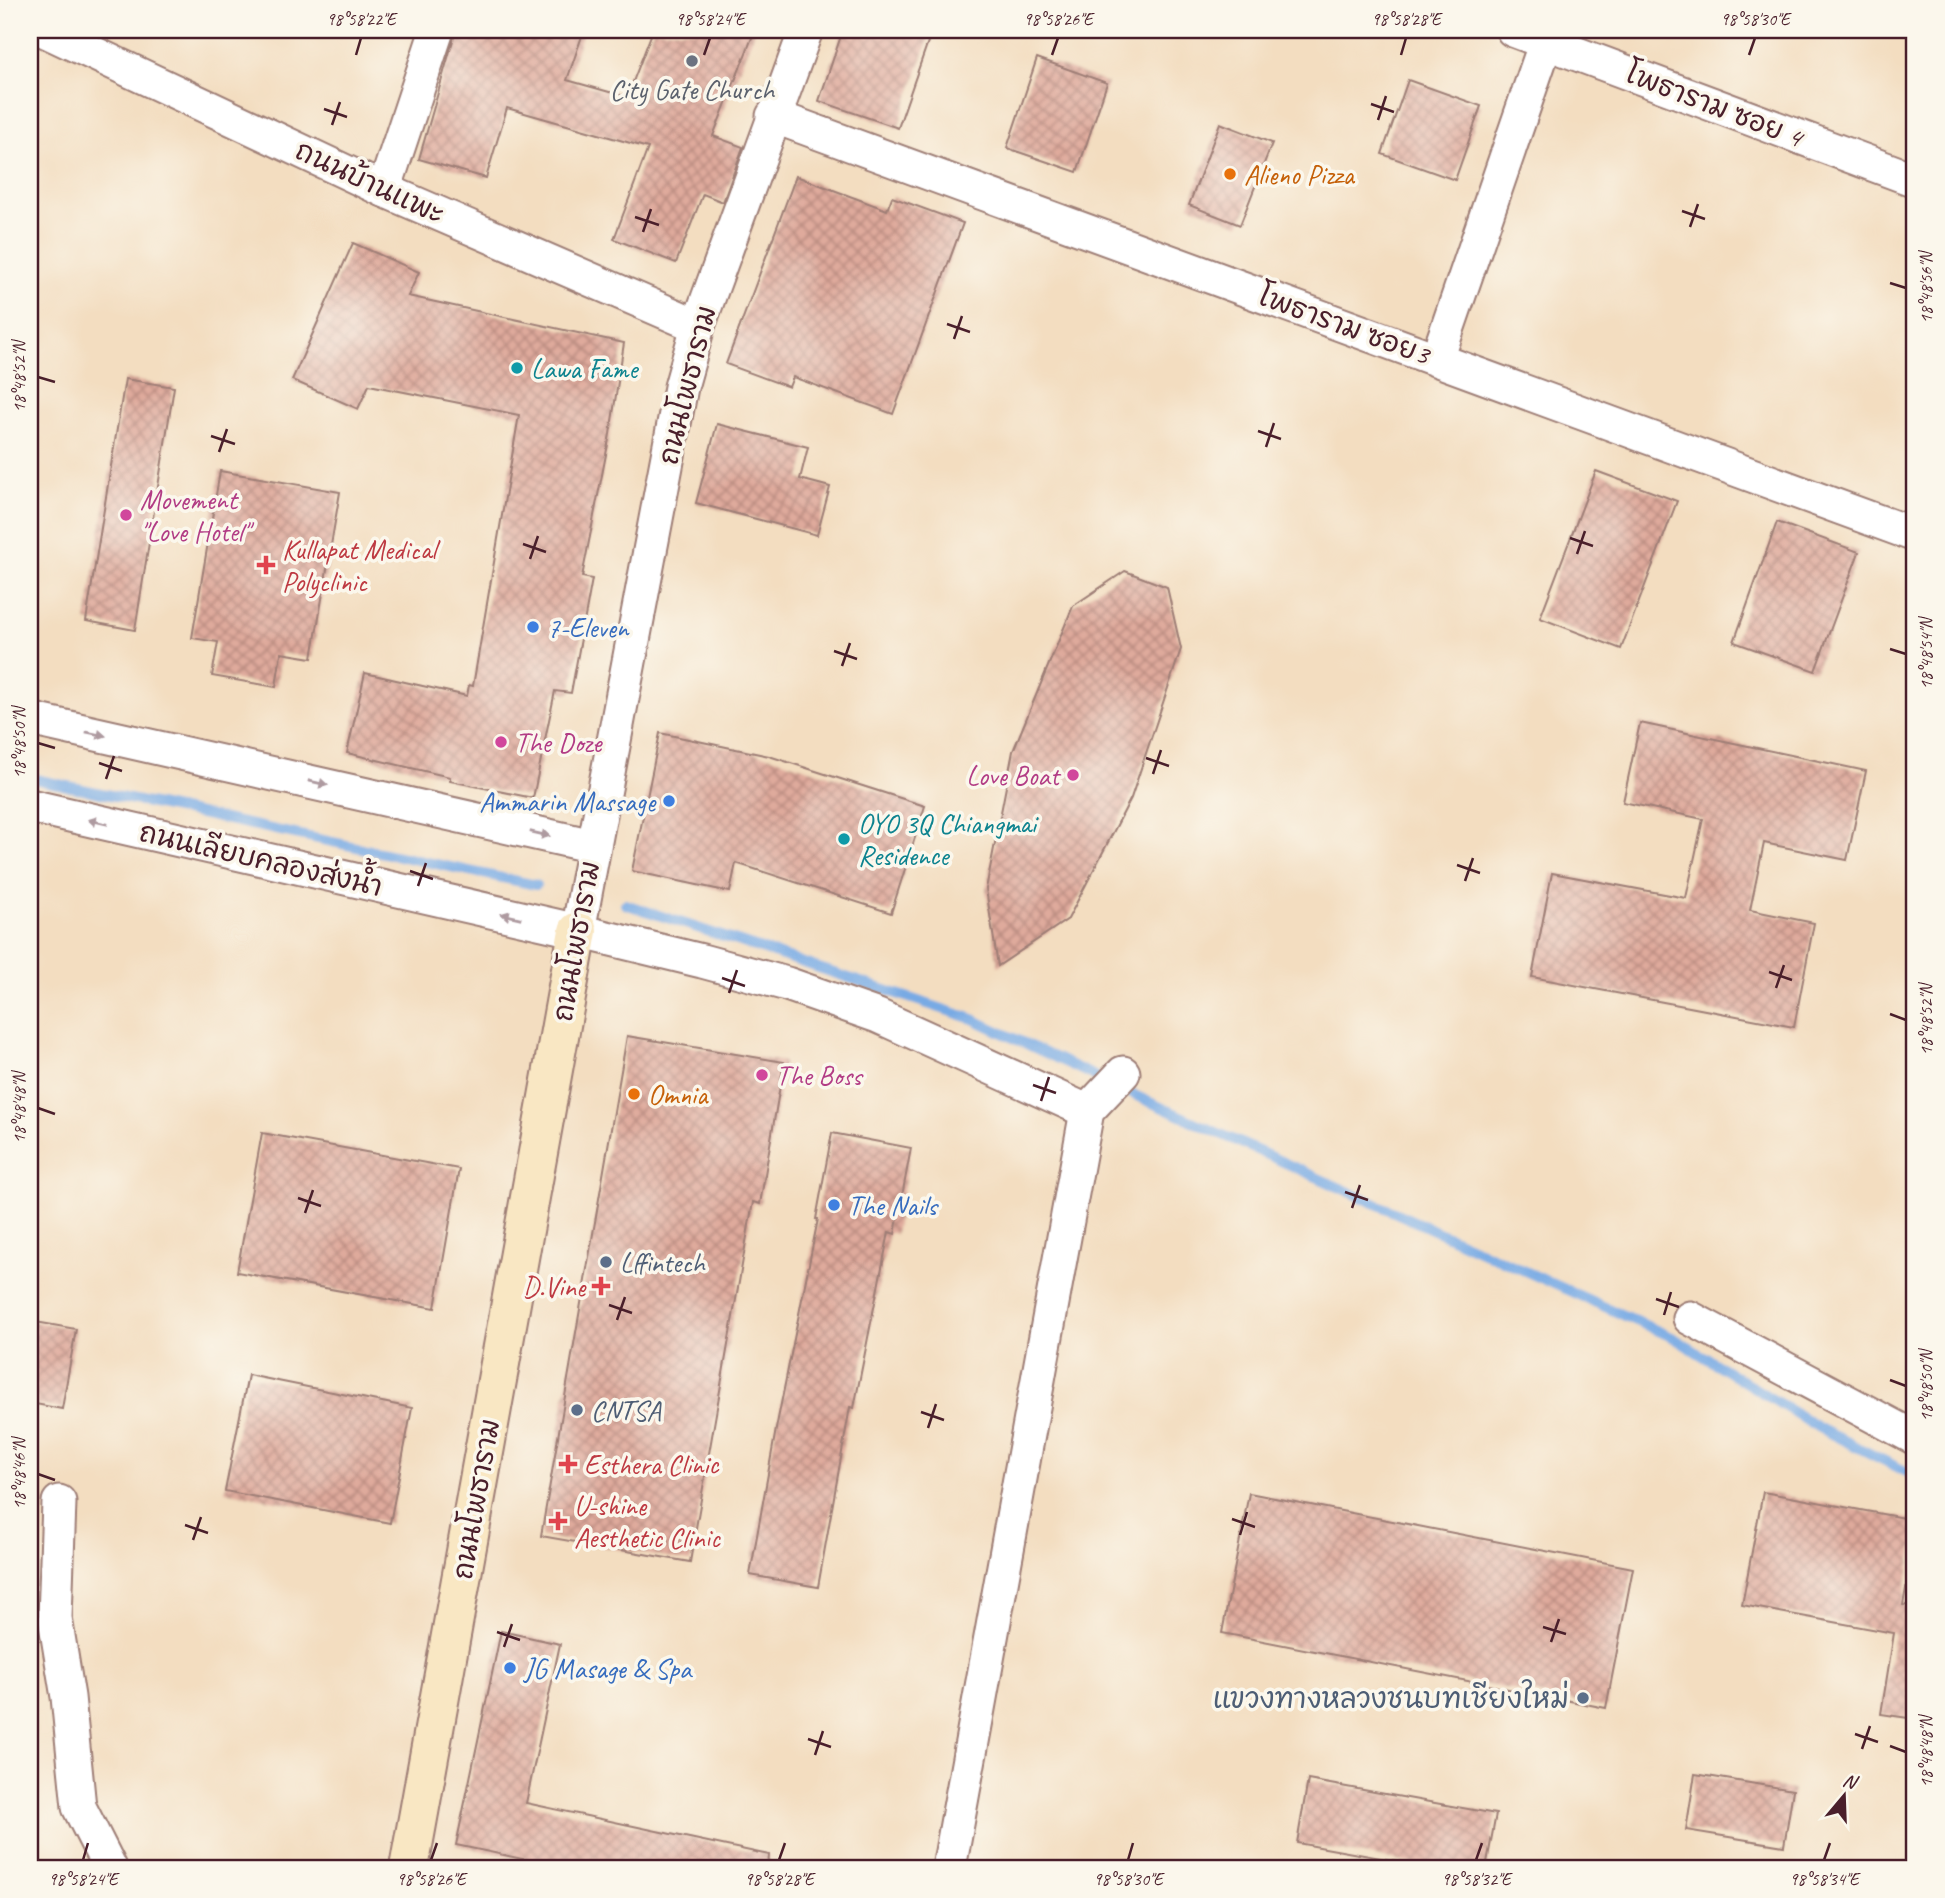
<svg xmlns="http://www.w3.org/2000/svg" width="1945" height="1898" font-family="Caveat,'Playpen Sans Thai',sans-serif">
  <style>
    .lines { fill: none; stroke-linecap: round; stroke-linejoin: round }
    .stream { stroke: #78aae4; stroke-width: 10 }
    .building { fill: url(#building-cross-hatch) }
    .street-casing { stroke: #9e7e76; stroke-width: 37 }
    .secondary-casing { stroke: #9e7e76; stroke-width: 42 }
    .street { stroke: #fff; stroke-width: 33 }
    .secondary { stroke: #f9e7c3; stroke-width: 38 }
    .oneway { fill: #ae9aa0 }
    .ticks { fill: none; stroke: #4a1f2b; stroke-width: 2.5 }
    .worship-dot { fill: #6b7280; stroke: #fbf7ec; stroke-width: 2.5 }
    .food-dot { fill: #e8710a; stroke: #fbf7ec; stroke-width: 2.5 }
    .culture-dot { fill: #0f9aa8; stroke: #fbf7ec; stroke-width: 2.5 }
    .hotel-dot { fill: #d1479c; stroke: #fbf7ec; stroke-width: 2.5 }
    .health-dot { fill: #e0444e; stroke: #fbf7ec; stroke-width: 2.5 }
    .shop-dot { fill: #3f7fe0; stroke: #fbf7ec; stroke-width: 2.5 }
    .service-dot { fill: #5c6f8a; stroke: #fbf7ec; stroke-width: 2.5 }
    .labels { text-anchor: middle; dominant-baseline: central; stroke-width: 7; stroke-linejoin: round; paint-order: stroke }
    .worship-label { font-size: 28px; fill: #5b616d; stroke: #fbf7ec }
    .street-label { font-size: 28px; fill: #4a1f2b; stroke: #fbf7ec }
    .food-label { font-size: 28px; fill: #c56008; stroke: #fbf7ec; text-anchor: start }
    .culture-label { font-size: 28px; fill: #0d838f; stroke: #fbf7ec; text-anchor: start }
    .hotel-label { font-size: 28px; fill: #b23c85; stroke: #fbf7ec; text-anchor: start }
    .health-label { font-size: 28px; fill: #be3a42; stroke: #fbf7ec; text-anchor: start }
    .shop-label { font-size: 28px; fill: #366cbe; stroke: #fbf7ec; text-anchor: start }
    .service-label { font-size: 28px; fill: #4e5e75; stroke: #fbf7ec; text-anchor: start }
    .neatline { fill: none; stroke: #4a1f2b; stroke-width: 2.5 }
    .ticks-label { font-size: 18px; text-anchor: middle; fill: #4a1f2b }
  </style>
  <defs>
    <pattern id="building-cross-hatch" width="8" height="8" patternUnits="userSpaceOnUse" patternTransform="scale(1.75)"><rect width="8" height="8" fill="#dfaa9c"/><path d="M0 0l8 8M0 8l8-8" fill="none" stroke="#b78a7f"/></pattern>
  </defs>
  <rect width="100%" height="100%" fill="#fbf7ec"/>
  <filter id="ink" filterUnits="userSpaceOnUse"><feTurbulence type="fractalNoise" baseFrequency=".0143" numOctaves="2"/><feDisplacementMap in="SourceGraphic" scale="14" xChannelSelector="R" yChannelSelector="G"/><feConvolveMatrix kernelMatrix="1 2 1 2 8 2 1 2 1" color-interpolation-filters="sRGB"/></filter>
  <filter id="wash" filterUnits="userSpaceOnUse"><feTurbulence type="fractalNoise" baseFrequency=".00686" numOctaves="4" result="noise"/><feDisplacementMap in="SourceGraphic" scale="28" xChannelSelector="R" yChannelSelector="G"/><feGaussianBlur stdDeviation="1.57" result="paint"/><feColorMatrix in="noise" values="0 0 0 0 0 0 0 0 0 0 0 0 0 0 0 0 0 1.4 0 .05"/><feComposite in="paint" operator="in"/></filter>
  <g filter="url(#wash)">
    <rect width="100%" height="100%" fill="#f3ddc0"/>
    <g class="lines">
      <g class="stream">
        <path d="M30,778L536,885"/>
        <path d="M625,904L973,1019L1143,1099L1674,1338L1819,1428L1915,1476"/>
      </g>
    </g>
    <g id="blocks">
      <g class="building">
        <path d="M456,30H584L567,80L627,97L653,30H755L713,136L743,147L723,202L703,194L676,263L614,239L648,148L507,108L486,178L419,159Z"/>
        <path d="M843,30H932L898,128L819,101Z"/>
        <path d="M1037,58L1107,83L1077,172L1007,148Z"/>
        <path d="M1408,80L1481,106L1455,180L1382,154Z"/>
        <path d="M1220,123L1272,143L1240,225L1189,205Z"/>
        <path d="M796,176L887,210L892,197L963,223L893,414L793,377L789,387L726,364Z"/>
        <path d="M353,243L419,272L408,296L624,343L610,434L582,577L592,579L571,693L555,691L533,798L450,781V777L347,753L365,673L467,696L469,685L473,686L519,415L369,385L358,409L292,380Z"/>
        <path d="M125,379L174,387L135,630L86,621Z"/>
        <path d="M717,424L808,447L800,479L830,487L817,535L696,503Z"/>
        <path d="M220,471L340,492L312,658L281,653L276,687L212,676L218,642L192,638Z"/>
        <path d="M1596,471L1677,501L1621,649L1540,618Z"/>
        <path d="M1777,522L1859,552L1815,671L1734,642Z"/>
        <path d="M1125,571L1167,587L1181,649L1131,798L1068,919L998,966L986,889L1013,751L1073,606Z"/>
        <path d="M1640,723L1866,771L1847,860L1764,843L1750,910L1814,923L1794,1027L1532,977L1552,873L1686,898L1703,819L1623,802Z"/>
        <path d="M660,733L769,756L925,806L891,913L736,863L730,892L632,871Z"/>
        <path d="M627,1036L784,1062L760,1204L753,1202L690,1562L541,1536Z"/>
        <path d="M262,1133L459,1169L435,1308L237,1272Z"/>
        <path d="M832,1133L911,1148L895,1234L889,1232L854,1408L850,1407L818,1587L750,1575L776,1429L818,1219H816Z"/>
        <path d="M30,1321L76,1329L62,1409L30,1403Z"/>
        <path d="M248,1375L412,1408L390,1523L225,1491Z"/>
        <path d="M1763,1492L1915,1520V1538L1903,1605L1915,1606V1719L1881,1714L1894,1633L1742,1605Z"/>
        <path d="M1249,1493L1633,1568L1606,1708L1222,1633Z"/>
        <path d="M501,1631L560,1644L526,1803L769,1855L768,1868H565L456,1845Z"/>
        <path d="M1695,1774L1793,1790L1784,1846L1686,1830Z"/>
        <path d="M1308,1780L1496,1814L1486,1868H1436L1297,1843Z"/>
      </g>
    </g>
  </g>
  <g filter="url(#ink)">
    <use href="#blocks" fill-opacity="0" stroke="#9e7e76" stroke-width="2"/>
    <g class="lines">
      <defs>
        <g id="street">
          <path d="M44,30L384,190L698,326"/>
          <path d="M1513,30L1915,180"/>
          <path d="M773,116L1915,535"/>
          <path d="M384,190L437,30"/>
          <path d="M1437,359L1550,30"/>
          <path d="M30,719L593,846"/>
          <path d="M30,806L578,931L702,961L787,984L878,1016L1087,1111"/>
          <path d="M578,931L681,387L698,326L806,30"/>
          <path d="M1690,1318L1915,1438"/>
          <path d="M59,1502L55,1618L68,1697L79,1807L110,1868"/>
          <path d="M949,1868L1087,1111L1123,1073"/>
        </g>
        <path id="secondary" d="M409,1868L578,931"/>
      </defs>
      <use href="#street" class="street-casing"/>
      <use href="#secondary" class="secondary-casing"/>
      <use href="#street" class="street"/>
      <use href="#secondary" class="secondary"/>
    </g>
    <defs><path id="oneway-solid" d="M-6-.8H1V-3.2L6.5 0L1 3.2V.8H-6Z" transform="scale(1.75)"/></defs>
    <g class="oneway">
      <use href="#oneway-solid" transform="translate(96 734) rotate(12)"/>
      <use href="#oneway-solid" transform="translate(318 783) rotate(13)"/>
      <use href="#oneway-solid" transform="translate(98 822) rotate(-167)"/>
      <use href="#oneway-solid" transform="translate(540 834) rotate(13)"/>
      <use href="#oneway-solid" transform="translate(511 916) rotate(-167)"/>
    </g>
  </g>
  <path class="ticks" d="M356,55L361,38M704,55L710,38M1052,55L1058,38M1401,55L1406,38M1749,55L1755,38M1371,104L1394,112M324,109L347,117M1378,120L1386,96M332,125L340,102M1682,211L1705,219M635,217L659,225M1690,227L1698,204M643,232L651,209M1890,283L1906,288M947,324L970,332M954,339L962,316M38,377L55,382M1258,431L1281,439M211,436L235,444M1266,447L1274,423M219,452L227,429M1570,538L1593,546M523,544L546,552M1577,554L1585,531M530,559L538,536M1890,649L1906,654M834,651L857,659M842,666L850,643M38,743L55,748M1146,758L1169,766M99,763L122,771M1153,774L1161,750M106,779L114,756M1457,865L1480,873M410,871L433,879M1465,881L1473,858M418,886L426,863M1769,972L1792,980M722,978L745,986M1776,988L1784,965M729,993L737,970M1890,1014L1906,1020M1033,1085L1056,1093M1041,1101L1049,1077M38,1108L55,1114M1345,1192L1368,1200M298,1198L321,1206M1352,1208L1360,1185M305,1213L313,1190M1656,1299L1679,1307M609,1305L632,1313M1664,1315L1671,1292M617,1320L625,1297M1890,1380L1906,1386M921,1412L944,1420M928,1428L936,1404M38,1474L55,1480M1232,1519L1255,1527M185,1525L208,1533M1240,1535L1247,1512M193,1540L201,1517M1543,1627L1566,1634M497,1632L520,1640M1551,1642L1559,1619M504,1647L512,1624M1855,1734L1878,1742M808,1739L831,1747M1890,1746L1906,1752M1862,1749L1870,1726M815,1755L823,1731M83,1860L88,1843M431,1860L437,1843M779,1860L785,1843M1128,1860L1133,1843M1476,1860L1482,1843M1824,1860L1830,1843"/>
  <circle class="worship-dot" cx="692" cy="61" r="7"/>
  <g class="food-dot">
    <circle cx="1230" cy="174" r="7"/>
    <circle cx="634" cy="1094" r="7"/>
  </g>
  <g class="culture-dot">
    <circle cx="517" cy="368" r="7"/>
    <circle cx="844" cy="839" r="7"/>
  </g>
  <g class="hotel-dot">
    <circle cx="126" cy="515" r="7"/>
    <circle cx="501" cy="742" r="7"/>
    <circle cx="1073" cy="775" r="7"/>
    <circle cx="762" cy="1075" r="7"/>
  </g>
  <g class="health-dot">
    <path d="M262.5 554.5h7v7h7v7h-7v7h-7v-7h-7v-7h7z"/>
    <path d="M597.5 1275.5h7v7h7v7h-7v7h-7v-7h-7v-7h7z"/>
    <path d="M564.5 1453.5h7v7h7v7h-7v7h-7v-7h-7v-7h7z"/>
    <path d="M554.5 1510.5h7v7h7v7h-7v7h-7v-7h-7v-7h7z"/>
  </g>
  <g class="shop-dot">
    <circle cx="533" cy="627" r="7"/>
    <circle cx="669" cy="801" r="7"/>
    <circle cx="834" cy="1205" r="7"/>
    <circle cx="510" cy="1668" r="7"/>
  </g>
  <g class="service-dot">
    <circle cx="606" cy="1262" r="7"/>
    <circle cx="577" cy="1410" r="7"/>
    <circle cx="1583" cy="1698" r="7"/>
  </g>
  <g class="labels">
    <g class="worship-label">
      <text x="692" y="89">City Gate Church</text>
    </g>
    <g class="street-label">
      <text transform="translate(1714 105) rotate(21)">โพธาราม ซอย 4</text>
      <text transform="translate(370 182) rotate(25)">ถนนบ้านแพะ</text>
      <text transform="translate(1344 325) rotate(20)">โพธาราม ซอย3</text>
      <text transform="translate(687 385) rotate(-76)">ถนนโพธาราม</text>
      <text transform="translate(261 859) rotate(13)">ถนนเลียบคลองส่งน้ำ</text>
      <text transform="translate(576 941) rotate(-80)">ถนนโพธาราม</text>
      <text transform="translate(476 1499) rotate(-80)">ถนนโพธาราม</text>
    </g>
    <g class="food-label">
      <text x="1244" y="174">Alieno Pizza</text>
      <text x="648" y="1094">Omnia</text>
    </g>
    <g class="culture-label">
      <text x="531" y="368">Lawa Fame</text>
      <text x="858" y="823">OYO 3Q Chiangmai<tspan x="858" dy="32">Residence</tspan></text>
    </g>
    <g class="hotel-label">
      <text x="140" y="499">Movement<tspan x="140" dy="32">"Love Hotel"</tspan></text>
      <text x="515" y="742">The Doze</text>
      <text x="1059" y="775" text-anchor="end">Love Boat</text>
      <text x="776" y="1075">The Boss</text>
    </g>
    <g class="health-label">
      <text x="282" y="549">Kullapat Medical<tspan x="282" dy="32">Polyclinic</tspan></text>
      <text x="585" y="1286" text-anchor="end">D.Vine</text>
      <text x="584" y="1464">Esthera Clinic</text>
      <text x="574" y="1505">U-shine<tspan x="574" dy="32">Aesthetic Clinic</tspan></text>
    </g>
    <g class="shop-label">
      <text x="547" y="627">7-Eleven</text>
      <text x="655" y="801" text-anchor="end">Ammarin Massage</text>
      <text x="848" y="1205">The Nails</text>
      <text x="524" y="1668">JG Masage &amp; Spa</text>
    </g>
    <g class="service-label">
      <text x="620" y="1262">Lffintech</text>
      <text x="591" y="1410">CNTSA</text>
      <text x="1569" y="1698" text-anchor="end">แขวงทางหลวงชนบทเชียงใหม่</text>
    </g>
  </g>
  <rect width="1945" height="1898" fill="none" stroke="#fbf7ec" stroke-width="77"/>
  <g transform="translate(1844 1796) rotate(19)" stroke="#fbf7ec" stroke-width="5" paint-order="stroke">
  <path d="M0-5L12 26L0 18L-12 26Z" fill="#4a1f2b"/>
  <text y="-10" font-size="19" font-weight="bold" text-anchor="middle" fill="#4a1f2b">N</text>
  </g>
  <rect x="38" y="38" width="1868" height="1822" class="neatline"/>
  <g class="ticks-label">
    <text x="361" y="25">98°58'22"E</text>
    <text x="710" y="25">98°58'24"E</text>
    <text x="1058" y="25">98°58'26"E</text>
    <text x="1406" y="25">98°58'28"E</text>
    <text x="1755" y="25">98°58'30"E</text>
    <text transform="translate(1926 288) rotate(-90)" y="6">18°48'56"N</text>
    <text transform="translate(19 377) rotate(-90)" y="6">18°48'52"N</text>
    <text transform="translate(1926 654) rotate(-90)" y="6">18°48'54"N</text>
    <text transform="translate(19 743) rotate(-90)" y="6">18°48'50"N</text>
    <text transform="translate(1926 1020) rotate(-90)" y="6">18°48'52"N</text>
    <text transform="translate(19 1108) rotate(-90)" y="6">18°48'48"N</text>
    <text transform="translate(1926 1386) rotate(-90)" y="6">18°48'50"N</text>
    <text transform="translate(19 1474) rotate(-90)" y="6">18°48'46"N</text>
    <text transform="translate(1926 1752) rotate(-90)" y="6">18°48'48"N</text>
    <text x="83" y="1885">98°58'24"E</text>
    <text x="431" y="1885">98°58'26"E</text>
    <text x="779" y="1885">98°58'28"E</text>
    <text x="1128" y="1885">98°58'30"E</text>
    <text x="1476" y="1885">98°58'32"E</text>
    <text x="1824" y="1885">98°58'34"E</text>
  </g>
</svg>
